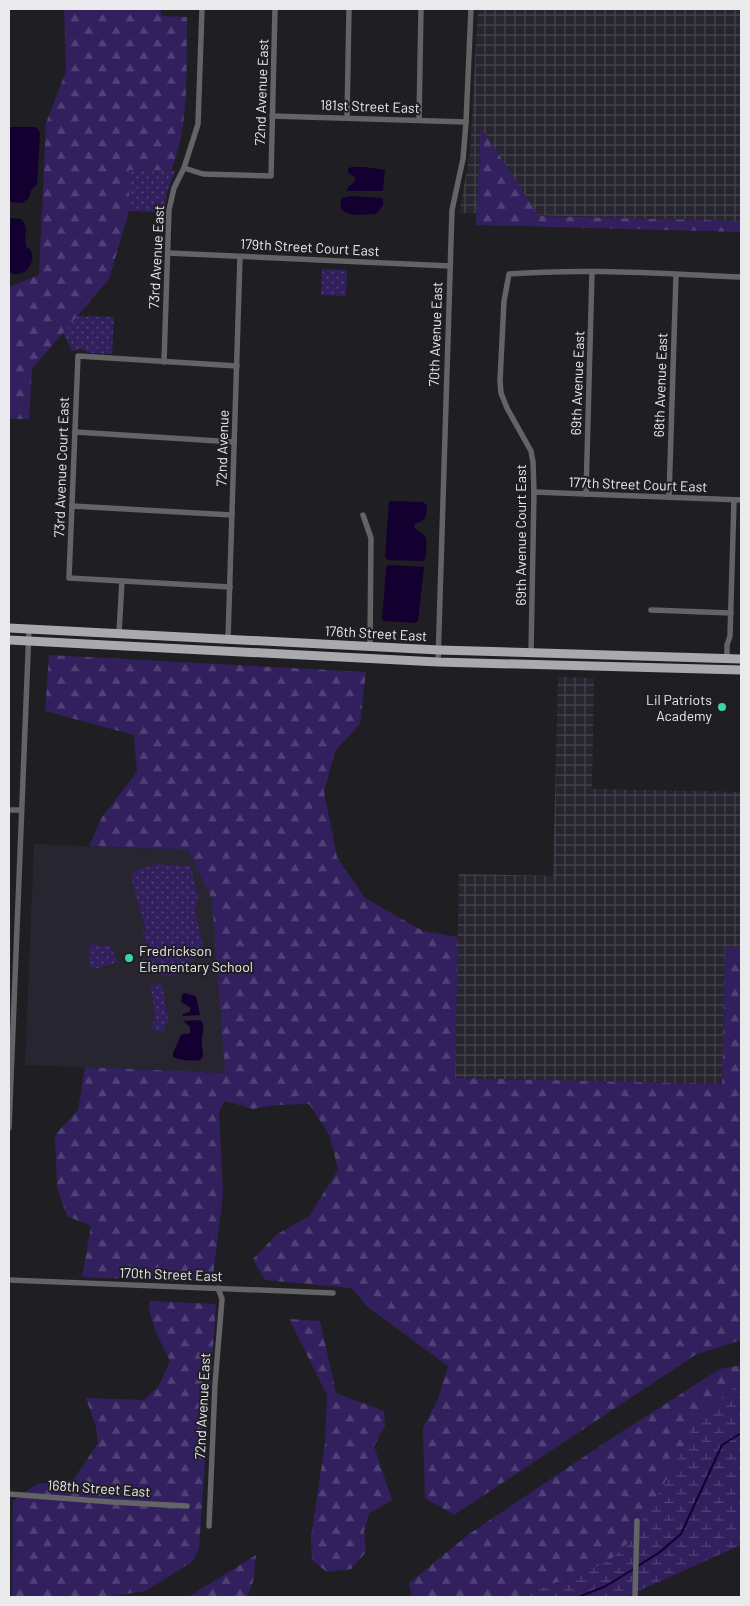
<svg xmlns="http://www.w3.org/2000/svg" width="750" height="1606" font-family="Barlow,sans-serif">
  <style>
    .built { fill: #27252f }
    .industrial { fill: url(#industrial-grid) }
    .forest { fill: url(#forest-firs) }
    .wetland { fill: url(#wetland-marsh) }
    .park { fill: url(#park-dots) }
    .water { fill: #130031 }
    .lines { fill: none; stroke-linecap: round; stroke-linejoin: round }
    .stream { stroke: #130031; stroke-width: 2 }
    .minor { stroke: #646366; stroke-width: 5.5 }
    .primary { stroke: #a9a9ae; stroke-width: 9 }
    .poi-dot { fill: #3dd4a3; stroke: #1f1e22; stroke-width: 2 }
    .labels { text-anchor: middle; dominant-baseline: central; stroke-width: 4; stroke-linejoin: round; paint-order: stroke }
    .street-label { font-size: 14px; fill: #eaeaed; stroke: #1f1e22 }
    .poi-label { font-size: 14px; fill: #eaeaed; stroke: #1f1e22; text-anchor: end }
  </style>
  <defs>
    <pattern id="industrial-grid" width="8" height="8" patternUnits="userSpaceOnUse" patternTransform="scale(1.25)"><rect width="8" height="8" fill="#27252f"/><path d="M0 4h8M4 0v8" fill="none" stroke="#46454d"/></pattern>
    <pattern id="forest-firs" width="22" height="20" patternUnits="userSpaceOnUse" patternTransform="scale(1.25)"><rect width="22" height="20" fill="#32205e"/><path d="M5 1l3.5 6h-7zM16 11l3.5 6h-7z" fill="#504175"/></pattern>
    <pattern id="wetland-marsh" width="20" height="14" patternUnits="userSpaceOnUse" patternTransform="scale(1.25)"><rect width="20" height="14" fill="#32205e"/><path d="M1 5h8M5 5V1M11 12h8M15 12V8" fill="none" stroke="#504175"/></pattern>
    <pattern id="park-dots" width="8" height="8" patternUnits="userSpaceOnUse" patternTransform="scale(1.25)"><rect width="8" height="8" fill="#32205e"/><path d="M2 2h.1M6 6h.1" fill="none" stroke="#504175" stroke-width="1.8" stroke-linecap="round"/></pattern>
  </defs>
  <rect width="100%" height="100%" fill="#1f1e22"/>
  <path class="built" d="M34,844L234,852L225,1073L25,1065Z"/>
  <g class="industrial">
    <path d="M478,9H741V221L459,213L470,153Z"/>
    <path d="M558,677L594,678L592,789L741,792V947H725L722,1084L455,1078L459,874L553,876Z"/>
  </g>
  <g class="forest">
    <path d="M64,9H161V16L187,17C186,65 190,127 171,171L129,170V211L109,279L32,369L29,419H9V287L39,275L46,123L66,71Z"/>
    <path d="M481,127L539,216L741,221V232L476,225Z"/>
    <path d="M49,655L366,672L360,724L335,751L324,792L337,857L365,898L423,931L458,937L455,1078L722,1084L725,947H741V1340L695,1355L454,1515L425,1498L423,1428L438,1399L448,1366L369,1308L351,1288L265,1280L253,1259L276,1235L309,1216L338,1170L330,1136L309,1104L277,1105L253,1109L225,1101L219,1112L223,1194L213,1278L205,1282L82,1277L91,1226L67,1216L57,1188L55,1135L78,1110L85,1067L225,1073L212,899L188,850L89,846L102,817L137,772L134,735L45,711Z"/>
    <path d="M149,1301L216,1304L199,1548L193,1561L146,1591L105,1597L12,1596L13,1501L37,1484L74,1479L98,1443L96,1427L86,1398L144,1400L158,1387L170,1361C162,1345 148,1319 149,1301Z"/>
    <path d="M289,1319L320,1321L336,1393L384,1411L385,1426L374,1446L392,1500L369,1514L364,1531L366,1552L351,1569L327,1572L312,1560L311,1537L325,1443L327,1395Z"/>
    <path d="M741,1365V1383H739L692,1431L667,1479L630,1541L610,1560L584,1573L515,1597H412L409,1583L469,1534L612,1438L720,1369Z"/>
    <path d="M256,1555L253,1582L247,1597H188Z"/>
  </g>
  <path class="wetland" d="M740,1383H741V1545L625,1597H515L584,1573L610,1560L630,1541L667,1479L692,1431L724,1395Z"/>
  <g class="park">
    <path d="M129,170L175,171L167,192L164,212L129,211Z"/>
    <path d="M322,269L347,270L346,296L321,295Z"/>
    <path d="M78,316L114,317L112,354L89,353L82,349L72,351L63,333Z"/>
    <path d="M158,864L191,866L198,897L195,911L204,950L178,974C169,978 160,976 152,971L143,932L146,931L145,927L131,877L135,870Z"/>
    <path d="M90,944L110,946L118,962L98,968L89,967Z"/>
    <path d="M162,983L168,1020L163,1032L152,1030L155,1013L150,985Z"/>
  </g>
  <g class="water">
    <path d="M9,127H34L37,128L40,133L37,185L31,190L29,198L22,203L9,202Z"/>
    <path d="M351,167H365L385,170L383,191H347L348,187L355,181V177L348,173V169Z"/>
    <path d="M351,196L383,198V205L376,214C367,214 344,218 341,207C340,204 341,201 342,198Z"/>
    <path d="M9,218L21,219C30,229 23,234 26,245C28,252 27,245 31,251C37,264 22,280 9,272Z"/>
    <path d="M389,501L423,502L427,505C426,518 427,519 415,524L414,527C417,531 421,532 425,536C428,541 426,552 425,559L423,561L388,560L385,558Z"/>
    <path d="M390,565L424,567L418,621L415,623L384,621L382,619L386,571L387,566Z"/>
    <path d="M184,993L196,996L200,1015L182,1016L183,1014L189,1012L191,1008L181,1002L182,995Z"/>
    <path d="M201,1020C205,1027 203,1030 202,1038C201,1044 203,1050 203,1056L200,1060C190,1061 182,1061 173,1057V1053L181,1035L190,1033V1027L183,1021Z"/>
  </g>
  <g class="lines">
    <g class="stream">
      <path d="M638,1566L660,1552L681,1534L722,1445L741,1433"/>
      <path d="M578,1597L604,1587L634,1569"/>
    </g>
    <g class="minor">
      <path d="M272,116L466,122"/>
      <path d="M347,118L349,9"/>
      <path d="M419,120L421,9"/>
      <path d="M184,168L203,174L271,176L275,9"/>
      <path d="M168,253L450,266"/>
      <path d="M164,362L169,210L174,188L184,168L198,124L202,9"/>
      <path d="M75,432L234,442"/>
      <path d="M534,492L741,500"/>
      <path d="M586,494L592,272"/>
      <path d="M669,497L676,275"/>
      <path d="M72,506L232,515"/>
      <path d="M363,515L371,538L370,646"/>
      <path d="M230,587L69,578L78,356L237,366"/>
      <path d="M651,610L731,613"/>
      <path d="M119,633L122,581"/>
      <path d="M228,639L240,257"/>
      <path d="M531,652L534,492L533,462L531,451L507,408L501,393L500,381L504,301L509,274C586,268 664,274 741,277"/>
      <path d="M727,659V645L730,636L734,500"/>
      <path d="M438,662L452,210L463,159L466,122L471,9"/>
      <path d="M9,810H21"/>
      <path d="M9,1128L29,629"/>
      <path d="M9,1280L333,1293"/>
      <path d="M9,1494L112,1502L187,1506"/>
      <path d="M209,1526L215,1384L222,1299L218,1288"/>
      <path d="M635,1597L637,1521"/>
    </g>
    <g class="primary">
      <path d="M9,628L439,650L741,659"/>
      <path d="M9,640L438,662L741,670"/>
    </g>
  </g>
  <g class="poi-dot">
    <circle cx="722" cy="707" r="5"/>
    <circle cx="129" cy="958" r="5"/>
  </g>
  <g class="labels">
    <g class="street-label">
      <text transform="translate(261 92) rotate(-88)">72nd Avenue East</text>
      <text transform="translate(370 106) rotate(2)">181st Street East</text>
      <text transform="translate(310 247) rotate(3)">179th Street Court East</text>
      <text transform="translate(156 257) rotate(-87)">73rd Avenue East</text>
      <text transform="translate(435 334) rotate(-88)">70th Avenue East</text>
      <text transform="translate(577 383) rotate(-88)">69th Avenue East</text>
      <text transform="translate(660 385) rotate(-88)">68th Avenue East</text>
      <text transform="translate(222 448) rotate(-88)">72nd Avenue</text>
      <text transform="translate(61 467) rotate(-88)">73rd Avenue Court East</text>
      <text transform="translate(638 484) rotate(2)">177th Street Court East</text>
      <text transform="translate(520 535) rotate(-90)">69th Avenue Court East</text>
      <text transform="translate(376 633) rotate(3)">176th Street East</text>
      <text transform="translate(171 1274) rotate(2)">170th Street East</text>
      <text transform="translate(202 1406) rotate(-87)">72nd Avenue East</text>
      <text transform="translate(99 1488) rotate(4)">168th Street East</text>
    </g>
    <g class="poi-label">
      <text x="712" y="699">Lil Patriots<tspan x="712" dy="16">Academy</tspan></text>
      <text x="139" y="950" text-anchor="start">Fredrickson<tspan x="139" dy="16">Elementary School</tspan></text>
    </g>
  </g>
  <rect width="750" height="1606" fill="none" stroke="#eaeaed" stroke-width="20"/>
</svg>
